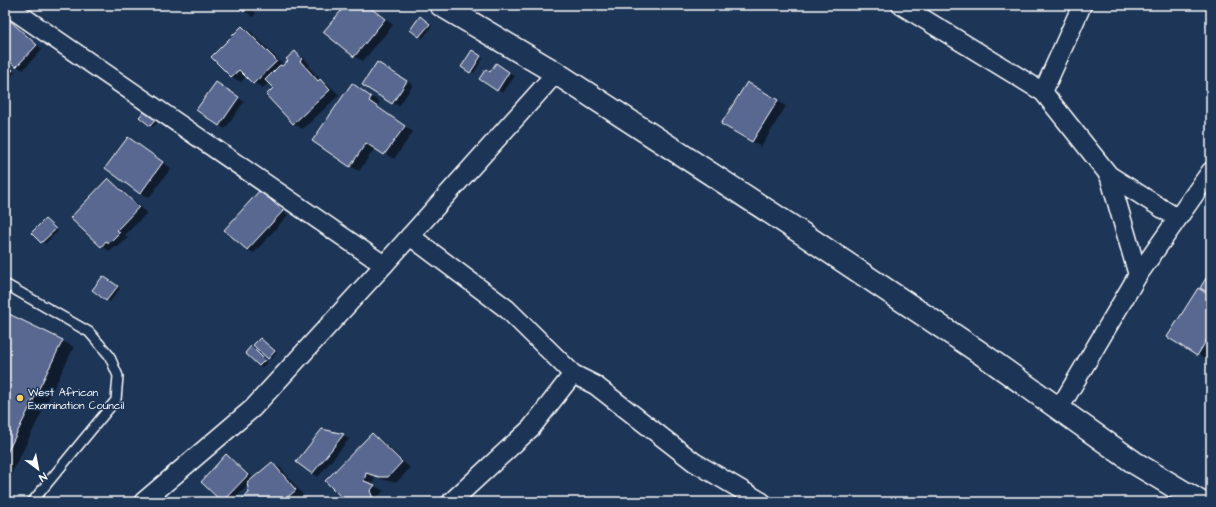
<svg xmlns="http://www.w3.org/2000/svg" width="1216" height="507" font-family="'Architects Daughter',sans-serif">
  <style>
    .shadow { fill: #0007 }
    .building { fill: #586890; stroke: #fff }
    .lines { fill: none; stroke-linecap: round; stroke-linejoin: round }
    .lane-casing { stroke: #fff; stroke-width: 12 }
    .street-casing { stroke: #fff; stroke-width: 21 }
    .secondary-casing { stroke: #fff; stroke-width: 25 }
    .lane { stroke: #1d3557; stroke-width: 9 }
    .street { stroke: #1d3557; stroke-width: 18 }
    .secondary { stroke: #1d3557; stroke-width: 22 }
    .poi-dot { fill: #ffd166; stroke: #1d3557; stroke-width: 1.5 }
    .labels { text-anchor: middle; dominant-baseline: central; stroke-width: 3; stroke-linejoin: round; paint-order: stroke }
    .poi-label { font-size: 11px; fill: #fff; stroke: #1d3557; text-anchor: start }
  </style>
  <rect width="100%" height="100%" fill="#1d3557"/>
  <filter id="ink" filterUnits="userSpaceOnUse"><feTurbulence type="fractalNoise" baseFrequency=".025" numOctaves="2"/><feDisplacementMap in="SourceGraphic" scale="8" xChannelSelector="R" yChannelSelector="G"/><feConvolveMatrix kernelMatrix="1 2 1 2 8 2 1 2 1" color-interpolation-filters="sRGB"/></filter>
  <g filter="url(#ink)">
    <g class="shadow">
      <path d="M236,5H259L253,11L256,13L253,17Z"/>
      <path d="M347,5H369L393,25L363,61L354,56Z"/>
      <path d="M423,19L432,26L423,38L411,30Z"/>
      <path d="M9,21L15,24L42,49L23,70L17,66L5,56V25Z"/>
      <path d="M242,27L251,32L284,66L295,53L304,58L310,65L309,67L322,81L329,85L339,95L303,129L294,124L267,95L274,88L269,82L263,88L254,83L246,76L241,82L232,77L212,57Z"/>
      <path d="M472,51L483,58L474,73L462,66Z"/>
      <path d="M5,63L15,72L8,81L5,80Z"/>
      <path d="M384,67L413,85L399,106L393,103Z"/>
      <path d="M502,68L515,76L503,93L497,90L491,73Z"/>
      <path d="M748,83L786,106L761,147L723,123Z"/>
      <path d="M352,84L380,102L377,106L413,132L394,159L375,148L359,171L350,166Z"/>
      <path d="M223,86L244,102L225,129L219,125Z"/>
      <path d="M5,89L9,93L5,98Z"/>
      <path d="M141,117H162L153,127Z"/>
      <path d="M128,138L171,168L149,198L140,193Z"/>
      <path d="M5,141L9,149L5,151Z"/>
      <path d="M108,179L117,185L147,213L125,235L128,238L118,247L116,246L110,251L101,246Z"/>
      <path d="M260,192L266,195L288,215L254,253L248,250L226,230Z"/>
      <path d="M45,220L58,231L45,244L33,233Z"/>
      <path d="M106,278L120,288L110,302L94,290Z"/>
      <path d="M1211,296V353L1207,360L1169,337Z"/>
      <path d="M5,313L74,347L5,487Z"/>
      <path d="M263,341L277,353L271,359L269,358Z"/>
      <path d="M251,347L267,362L262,367L259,366Z"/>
      <path d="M323,430L343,435L349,439L318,477L312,473Z"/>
      <path d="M372,434L381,440L410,468L397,482L388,481L375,477L373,485L384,491L378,496L381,502H348Z"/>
      <path d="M226,456L232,459L254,479L272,463L281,468L304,496L297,502H239L250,493L249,484L232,502H224L202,482Z"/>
      <path d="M326,498L332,502H323Z"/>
    </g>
    <g class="building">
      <path d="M235,5H245L248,7L244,12Z"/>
      <path d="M346,5H367L385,19L354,57L323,32Z"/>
      <path d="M420,16L430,24L419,37L410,30Z"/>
      <path d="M8,19L37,45L16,67L5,57V23Z"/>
      <path d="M242,26L277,61L253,84L239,70L231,77L211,57Z"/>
      <path d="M472,50L481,56L470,73L461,67Z"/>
      <path d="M295,51L302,59L300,61L318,81L320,79L330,90L293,124L266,95L273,88L265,80L280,65L282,66L288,61L286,59Z"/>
      <path d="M377,62L407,81L392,104L362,85Z"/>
      <path d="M5,63L13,70L5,79Z"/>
      <path d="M496,63L509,72L497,91L479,79L486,69L490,72Z"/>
      <path d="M216,82L239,97L219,126L196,110Z"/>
      <path d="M747,82L778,100L752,142L721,124Z"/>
      <path d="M352,83L371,97L369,101L405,126L384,155L366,143L350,167L312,141Z"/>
      <path d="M149,106L160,115L150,126L139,117Z"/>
      <path d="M128,137L163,162L140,194L105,168Z"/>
      <path d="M108,178L139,207L117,230L120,232L109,243L106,241L101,247L70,218Z"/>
      <path d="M260,190L283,211L247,250L224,230Z"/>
      <path d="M45,219L56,229L41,243L31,233Z"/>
      <path d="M1211,270V294L1200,288Z"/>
      <path d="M103,276L118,286L106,301L92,290Z"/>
      <path d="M1198,288L1211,296V333L1197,356L1167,337Z"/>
      <path d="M5,312L63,340L5,457Z"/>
      <path d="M260,338L275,351L268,359L253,345Z"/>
      <path d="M251,346L265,360L259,366L245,353Z"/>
      <path d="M322,429L344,434L312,474L296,462Z"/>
      <path d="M372,433L402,462L388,477H379L366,473L364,481L375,485L370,491L373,498L370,502H346L325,481Z"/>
      <path d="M226,454L248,475L222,502L201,482Z"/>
      <path d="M272,462L296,490L282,502H238L249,493L247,483Z"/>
    </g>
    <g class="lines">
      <defs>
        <path id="lane" d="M5,284L89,332L109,355L118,376L116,400L32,502"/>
        <g id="street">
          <path d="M6,5L384,265"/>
          <path d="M901,5L1043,92L1109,175L1177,218"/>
          <path d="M1043,92L1082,5"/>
          <path d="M1109,175L1138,275"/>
          <path d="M410,236L507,309L573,374L595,385L694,462L762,502"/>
          <path d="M1059,409L1138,275L1211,171"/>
          <path d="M143,502L253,408L384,265L556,73"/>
          <path d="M451,502L531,428L573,374"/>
        </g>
        <path id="secondary" d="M441,5L556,73L794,228L979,352L1135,463L1200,502"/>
      </defs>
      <use href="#lane" class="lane-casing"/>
      <use href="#street" class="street-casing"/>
      <use href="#secondary" class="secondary-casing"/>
      <use href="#lane" class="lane"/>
      <use href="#street" class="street"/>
      <use href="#secondary" class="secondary"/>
    </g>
  </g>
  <circle class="poi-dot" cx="20" cy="398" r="4"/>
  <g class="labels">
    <g class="poi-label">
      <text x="28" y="392">West African<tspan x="28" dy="13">Examination Council</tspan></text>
    </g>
  </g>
  <rect width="1216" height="507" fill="none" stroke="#1d3557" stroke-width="20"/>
  <rect x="10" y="10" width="1196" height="487" fill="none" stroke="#fff" stroke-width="1.5" filter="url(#ink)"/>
  <g transform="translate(38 469) rotate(148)" stroke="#1d3557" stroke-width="3" paint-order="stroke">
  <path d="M0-3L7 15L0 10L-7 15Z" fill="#ffffff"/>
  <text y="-6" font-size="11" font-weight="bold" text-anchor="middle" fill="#ffffff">N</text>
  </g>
</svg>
